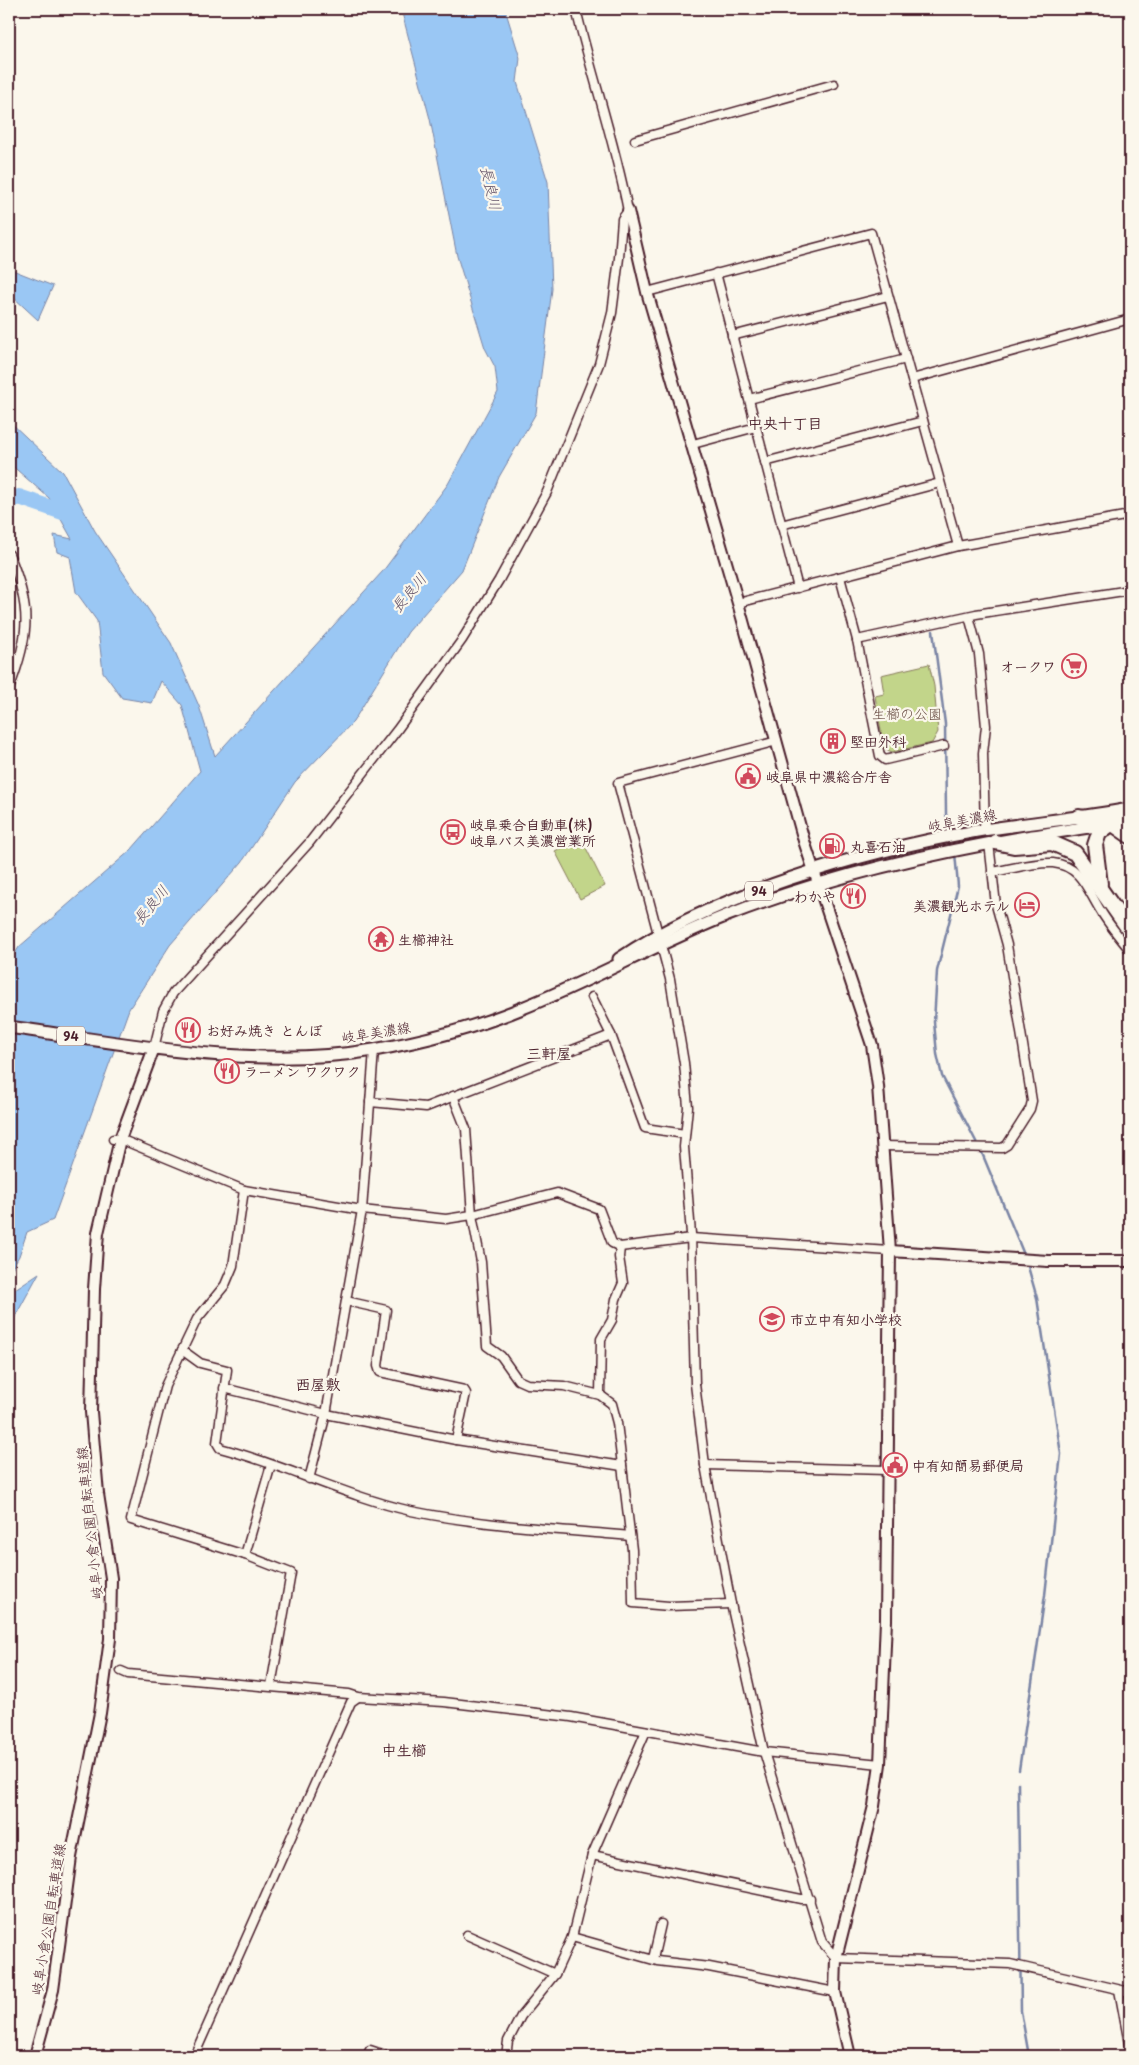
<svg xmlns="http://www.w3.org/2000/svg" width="1139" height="2065" font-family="'Playpen Sans','Klee One',sans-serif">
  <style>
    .green { fill: #c2d58a; stroke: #867a5a }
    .water { fill: #9ac7f4; stroke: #7a84a4 }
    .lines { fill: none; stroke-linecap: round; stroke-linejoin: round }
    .stream { stroke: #7a84a4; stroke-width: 2.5 }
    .river { stroke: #9ac7f4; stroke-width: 16 }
    .street-casing { stroke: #4a1f2b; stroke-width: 11 }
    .secondary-casing { stroke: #4a1f2b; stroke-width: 14 }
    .primary-casing { stroke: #4a1f2b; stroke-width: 15 }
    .highway-casing { stroke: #4a1f2b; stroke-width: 18 }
    .street { stroke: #fbf7ec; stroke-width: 8 }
    .secondary { stroke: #fbf7ec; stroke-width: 10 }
    .primary { stroke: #fbf7ec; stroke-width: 11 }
    .highway { stroke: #fbf7ec; stroke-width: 14 }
    .labels { text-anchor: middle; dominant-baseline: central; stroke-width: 4.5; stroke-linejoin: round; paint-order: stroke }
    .shield { fill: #fbf7ec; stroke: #7f6065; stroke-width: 1 }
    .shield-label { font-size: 12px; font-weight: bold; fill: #4a1f2b }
    .poi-label { font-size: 14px; font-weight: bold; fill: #4a1f2b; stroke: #fbf7ec; text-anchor: start }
    .park-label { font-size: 14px; fill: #684c43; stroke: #fbf7ec }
    .street-label { font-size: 14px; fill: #4a1f2b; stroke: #fbf7ec }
    .water-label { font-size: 15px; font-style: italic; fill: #625167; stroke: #fbf7ec }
    .neighbourhood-label { font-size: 15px; font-weight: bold; fill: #4a1f2b; stroke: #fbf7ec }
  </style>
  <rect width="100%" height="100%" fill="#fbf7ec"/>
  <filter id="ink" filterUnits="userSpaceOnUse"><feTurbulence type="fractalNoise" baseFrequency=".02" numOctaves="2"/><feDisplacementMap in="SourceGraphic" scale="10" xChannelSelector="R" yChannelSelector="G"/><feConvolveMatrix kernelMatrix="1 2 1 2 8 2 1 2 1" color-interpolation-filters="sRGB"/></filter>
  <g filter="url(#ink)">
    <g class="green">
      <path d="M929,664L934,686L938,732L932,743L892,752L884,748L875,696L884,694L881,675Z"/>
      <path d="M581,838L605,886L580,899L555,851Z"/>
    </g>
    <g class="water">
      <path d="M401,9H505L520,58L517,82L548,182L552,289L536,413L499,477L462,570L408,632L353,722L295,782L242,862L170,945L129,1009L53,1220L27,1232L19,1256L9,1273V964L19,947L131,850L200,771L182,705L161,681L152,703L122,698L103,672L97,621L76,592L70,557L57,552L54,535L72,539L49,498L9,463V421L63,472L95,531L171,643L199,706L215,756L383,571L448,484L498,392L495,367L485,348L457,256L430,119Z"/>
      <path d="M9,260L10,269L53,286L38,320L12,296L9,297Z"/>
      <path d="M39,1273L9,1328V1329V1293Z"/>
    </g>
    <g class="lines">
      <g class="stream">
        <path d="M933,631L945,724L946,814L950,833"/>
        <path d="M955,853L958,886L937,971L934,1022L937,1054L942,1076L982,1153L1025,1257"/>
        <path d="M1019,1770L1045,1595L1061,1454L1037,1298L1027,1263"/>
        <path d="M1018,1783L1021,2011L1029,2056"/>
      </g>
      <path class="river" d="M9,501L19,497L74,516"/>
      <defs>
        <g id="street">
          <path d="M635,140L834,84"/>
          <path d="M716,273L798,588"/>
          <path d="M647,292L871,233L958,546"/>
          <path d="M732,336L888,296"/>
          <path d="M912,379L1130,319"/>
          <path d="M749,399L906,359"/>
          <path d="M693,444L756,427"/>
          <path d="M765,462L923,421"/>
          <path d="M781,525L940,483"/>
          <path d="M9,554C32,608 30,635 9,689"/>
          <path d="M840,577L857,640L880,756L885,760L944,746"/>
          <path d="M738,603L958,546L1130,515"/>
          <path d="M969,616L979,654L986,726L983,753L985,830"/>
          <path d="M857,640L976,614L1130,590"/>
          <path d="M777,741L618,783L670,979L684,1063L688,1107L684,1147L691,1234L695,1384L705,1465L731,1604L764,1752L822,1942L836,1958L1010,1964L1130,1992"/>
          <path d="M992,872C1011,869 1034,862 1053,863C1082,866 1088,892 1102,913C1110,926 1120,938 1130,950"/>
          <path d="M592,997L611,1035L645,1128L685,1134"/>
          <path d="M154,1048L163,1011L173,993L309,843L397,730L462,640L499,580L547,492L599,364L612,313L619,258L622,219L628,211C615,142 592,77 576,9"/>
          <path d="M453,1096L466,1129L472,1215L481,1262L487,1346L501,1356L518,1380L527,1384L564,1386L600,1395L612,1404L617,1423L632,1550L633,1603L669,1606L731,1604"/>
          <path d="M370,1102L426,1107L611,1035"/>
          <path d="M113,1139H120L244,1190L362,1210L446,1219L472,1215L557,1193L599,1209L612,1243L620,1247L691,1238L890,1251"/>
          <path d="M882,1146L1002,1148L1007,1145L1030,1109L1032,1101L1007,945L996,905L989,843"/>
          <path d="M244,1190L233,1266L225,1285L197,1319L165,1386L131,1520L245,1555L291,1573L271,1686"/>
          <path d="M346,1301L386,1310L378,1366L380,1372L464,1390L466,1393L456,1440"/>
          <path d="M182,1350L200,1363L227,1370L217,1443L220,1448C285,1465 345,1496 411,1511C483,1526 557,1529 630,1536"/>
          <path d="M224,1388L326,1414L456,1440L622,1466"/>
          <path d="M600,1395L601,1339L612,1320L616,1299L623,1283L619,1257L620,1247"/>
          <path d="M705,1465L886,1470"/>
          <path d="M309,1479L326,1414L362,1210L374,1050"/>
          <path d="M245,1555L271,1465"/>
          <path d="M121,1671L128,1674L349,1694L358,1697L444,1702L571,1717L764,1752L880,1764"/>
          <path d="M592,1855L801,1899H810"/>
          <path d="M467,1935L555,1974"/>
          <path d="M572,1937L657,1961L709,1967L835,1992"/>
          <path d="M653,1959L661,1924"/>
          <path d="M1119,1990L1130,2049"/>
          <path d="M194,2056L351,1702L358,1697"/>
          <path d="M367,2056L370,2050L388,2056"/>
          <path d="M506,2056L508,2041L521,2016L555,1974L572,1937L592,1855L646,1731"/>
        </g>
        <g id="secondary">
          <path d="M628,211L647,292L738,603L804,841L872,1045L878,1086L890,1251L886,1620L880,1764L874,1806L836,1958L835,1992L850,2056"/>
          <path d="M890,1251L1048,1261H1130"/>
          <path d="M35,2056L53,1990L71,1857L100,1713L110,1639L111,1578L98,1494L91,1412L94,1289L98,1233L120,1139L154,1048"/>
        </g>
        <g id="primary">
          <path d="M619,959C715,894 863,851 977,831C1028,823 1079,818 1130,809"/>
          <path d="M9,1027C128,1044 254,1070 374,1050C423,1041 474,1028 520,1009C591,981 657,943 728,915C826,877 928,853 1032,836C1065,831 1097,825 1130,822"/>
        </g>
        <g id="highway">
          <path d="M1079,817L1113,824L1130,836"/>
          <path d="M995,842L1014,846L1052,843L1075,853L1130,931"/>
          <path d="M1100,884L1095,845L1099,833L1130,810"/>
        </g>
      </defs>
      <use href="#street" class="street-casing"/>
      <use href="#secondary" class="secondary-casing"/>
      <use href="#primary" class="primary-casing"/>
      <use href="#highway" class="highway-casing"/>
      <use href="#street" class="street"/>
      <use href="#secondary" class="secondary"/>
      <use href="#primary" class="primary"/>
      <use href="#highway" class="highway"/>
    </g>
  </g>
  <defs>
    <symbol id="supermarket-ring" viewBox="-11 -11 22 22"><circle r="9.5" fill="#fbf7ec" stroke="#d1495b" stroke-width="1.5"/><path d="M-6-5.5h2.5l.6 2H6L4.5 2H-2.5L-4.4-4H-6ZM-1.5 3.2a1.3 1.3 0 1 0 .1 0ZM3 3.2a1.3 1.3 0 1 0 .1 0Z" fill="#d1495b"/></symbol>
    <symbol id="building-ring" viewBox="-11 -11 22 22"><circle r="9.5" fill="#fbf7ec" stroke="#d1495b" stroke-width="1.5"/><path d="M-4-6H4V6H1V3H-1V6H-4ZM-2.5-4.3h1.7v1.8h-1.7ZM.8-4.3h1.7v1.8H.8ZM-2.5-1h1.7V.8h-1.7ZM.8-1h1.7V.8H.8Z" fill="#d1495b"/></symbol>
    <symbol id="civic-ring" viewBox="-11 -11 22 22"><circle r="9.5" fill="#fbf7ec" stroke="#d1495b" stroke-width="1.5"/><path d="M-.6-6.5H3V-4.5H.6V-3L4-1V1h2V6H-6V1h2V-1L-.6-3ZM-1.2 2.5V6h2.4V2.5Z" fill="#d1495b"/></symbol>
    <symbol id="bus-ring" viewBox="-11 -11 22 22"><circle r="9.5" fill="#fbf7ec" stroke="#d1495b" stroke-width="1.5"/><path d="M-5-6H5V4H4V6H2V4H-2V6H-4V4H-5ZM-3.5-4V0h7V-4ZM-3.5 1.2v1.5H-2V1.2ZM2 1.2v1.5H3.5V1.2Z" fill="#d1495b"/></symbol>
    <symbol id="fuel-ring" viewBox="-11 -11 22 22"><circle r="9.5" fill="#fbf7ec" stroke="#d1495b" stroke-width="1.5"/><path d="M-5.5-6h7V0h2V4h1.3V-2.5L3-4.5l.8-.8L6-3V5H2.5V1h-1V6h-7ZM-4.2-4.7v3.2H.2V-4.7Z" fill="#d1495b"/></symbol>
    <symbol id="restaurant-ring" viewBox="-11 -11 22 22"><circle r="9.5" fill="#fbf7ec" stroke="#d1495b" stroke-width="1.5"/><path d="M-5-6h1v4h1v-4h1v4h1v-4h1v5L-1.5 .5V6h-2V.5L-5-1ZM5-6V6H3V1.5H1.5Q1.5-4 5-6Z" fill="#d1495b"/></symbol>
    <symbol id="hotel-ring" viewBox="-11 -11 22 22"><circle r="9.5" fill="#fbf7ec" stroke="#d1495b" stroke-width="1.5"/><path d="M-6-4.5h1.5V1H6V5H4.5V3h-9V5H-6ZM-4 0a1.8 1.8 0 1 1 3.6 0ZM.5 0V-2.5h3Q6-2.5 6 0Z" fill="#d1495b"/></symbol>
    <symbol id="temple-ring" viewBox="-11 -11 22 22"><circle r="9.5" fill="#fbf7ec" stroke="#d1495b" stroke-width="1.5"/><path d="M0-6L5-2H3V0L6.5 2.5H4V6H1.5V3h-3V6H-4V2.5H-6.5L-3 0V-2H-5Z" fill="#d1495b"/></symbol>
    <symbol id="school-ring" viewBox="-11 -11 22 22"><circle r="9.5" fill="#fbf7ec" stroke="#d1495b" stroke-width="1.5"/><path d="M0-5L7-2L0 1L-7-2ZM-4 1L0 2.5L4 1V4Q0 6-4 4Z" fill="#d1495b"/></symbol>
  </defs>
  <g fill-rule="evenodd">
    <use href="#supermarket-ring" x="1060" y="652" width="28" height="28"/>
    <use href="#building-ring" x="819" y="727" width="28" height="28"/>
    <use href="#civic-ring" x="734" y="762" width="28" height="28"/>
    <use href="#bus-ring" x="439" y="818" width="28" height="28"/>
    <use href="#fuel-ring" x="818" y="832" width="28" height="28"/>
    <use href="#restaurant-ring" x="839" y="882" width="28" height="28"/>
    <use href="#hotel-ring" x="1013" y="891" width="28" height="28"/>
    <use href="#temple-ring" x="367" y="925" width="28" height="28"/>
    <use href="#restaurant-ring" x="174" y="1016" width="28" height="28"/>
    <use href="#restaurant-ring" x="213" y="1057" width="28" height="28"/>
    <use href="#school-ring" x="758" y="1305" width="28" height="28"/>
    <use href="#civic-ring" x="881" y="1451" width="28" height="28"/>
  </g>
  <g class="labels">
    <g class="shield">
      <rect x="745" y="881.5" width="28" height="19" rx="4"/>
      <rect x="57" y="1026.5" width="28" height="19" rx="4"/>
    </g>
    <g class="shield-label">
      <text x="759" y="891">94</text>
      <text x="71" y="1036">94</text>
    </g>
    <g class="poi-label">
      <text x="1056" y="666" text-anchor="end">オークワ</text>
      <text x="850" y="741">堅田外科</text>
      <text x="766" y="776">岐阜県中濃総合庁舎</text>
      <text x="470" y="824">岐阜乗合自動車(株)<tspan x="470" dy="16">岐阜バス美濃営業所</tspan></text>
      <text x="850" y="846">丸喜石油</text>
      <text x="836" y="896" text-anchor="end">わかや</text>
      <text x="1010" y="905" text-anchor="end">美濃観光ホテル</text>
      <text x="398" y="939">生櫛神社</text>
      <text x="206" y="1030">お好み焼き とんぼ</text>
      <text x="244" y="1071">ラーメン ワクワク</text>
      <text x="790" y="1319">市立中有知小学校</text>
      <text x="912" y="1465">中有知簡易郵便局</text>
    </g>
    <g class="park-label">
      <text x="907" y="713">生櫛の公園</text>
    </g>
    <g class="street-label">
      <text transform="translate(962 820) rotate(-11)">岐阜美濃線</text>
      <text transform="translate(376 1032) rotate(-9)">岐阜美濃線</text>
      <text transform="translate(89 1523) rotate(-96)">岐阜小倉公園自転車道線</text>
      <text transform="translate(48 1919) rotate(-81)">岐阜小倉公園自転車道線</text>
    </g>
    <g class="water-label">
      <text transform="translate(492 188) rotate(77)">長良川</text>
      <text transform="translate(408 592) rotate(-50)">長良川</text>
      <text transform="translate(150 904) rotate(-50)">長良川</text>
    </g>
    <g class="neighbourhood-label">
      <text x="785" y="422">中央十丁目</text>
      <text x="549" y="1052">三軒屋</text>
      <text x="318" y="1383">西屋敷</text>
      <text x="404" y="1749">中生櫛</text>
    </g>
  </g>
  <rect width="1139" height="2065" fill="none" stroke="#fbf7ec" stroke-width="30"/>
  <rect x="15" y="15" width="1109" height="2035" fill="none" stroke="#4a1f2b" stroke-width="2" filter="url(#ink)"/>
</svg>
